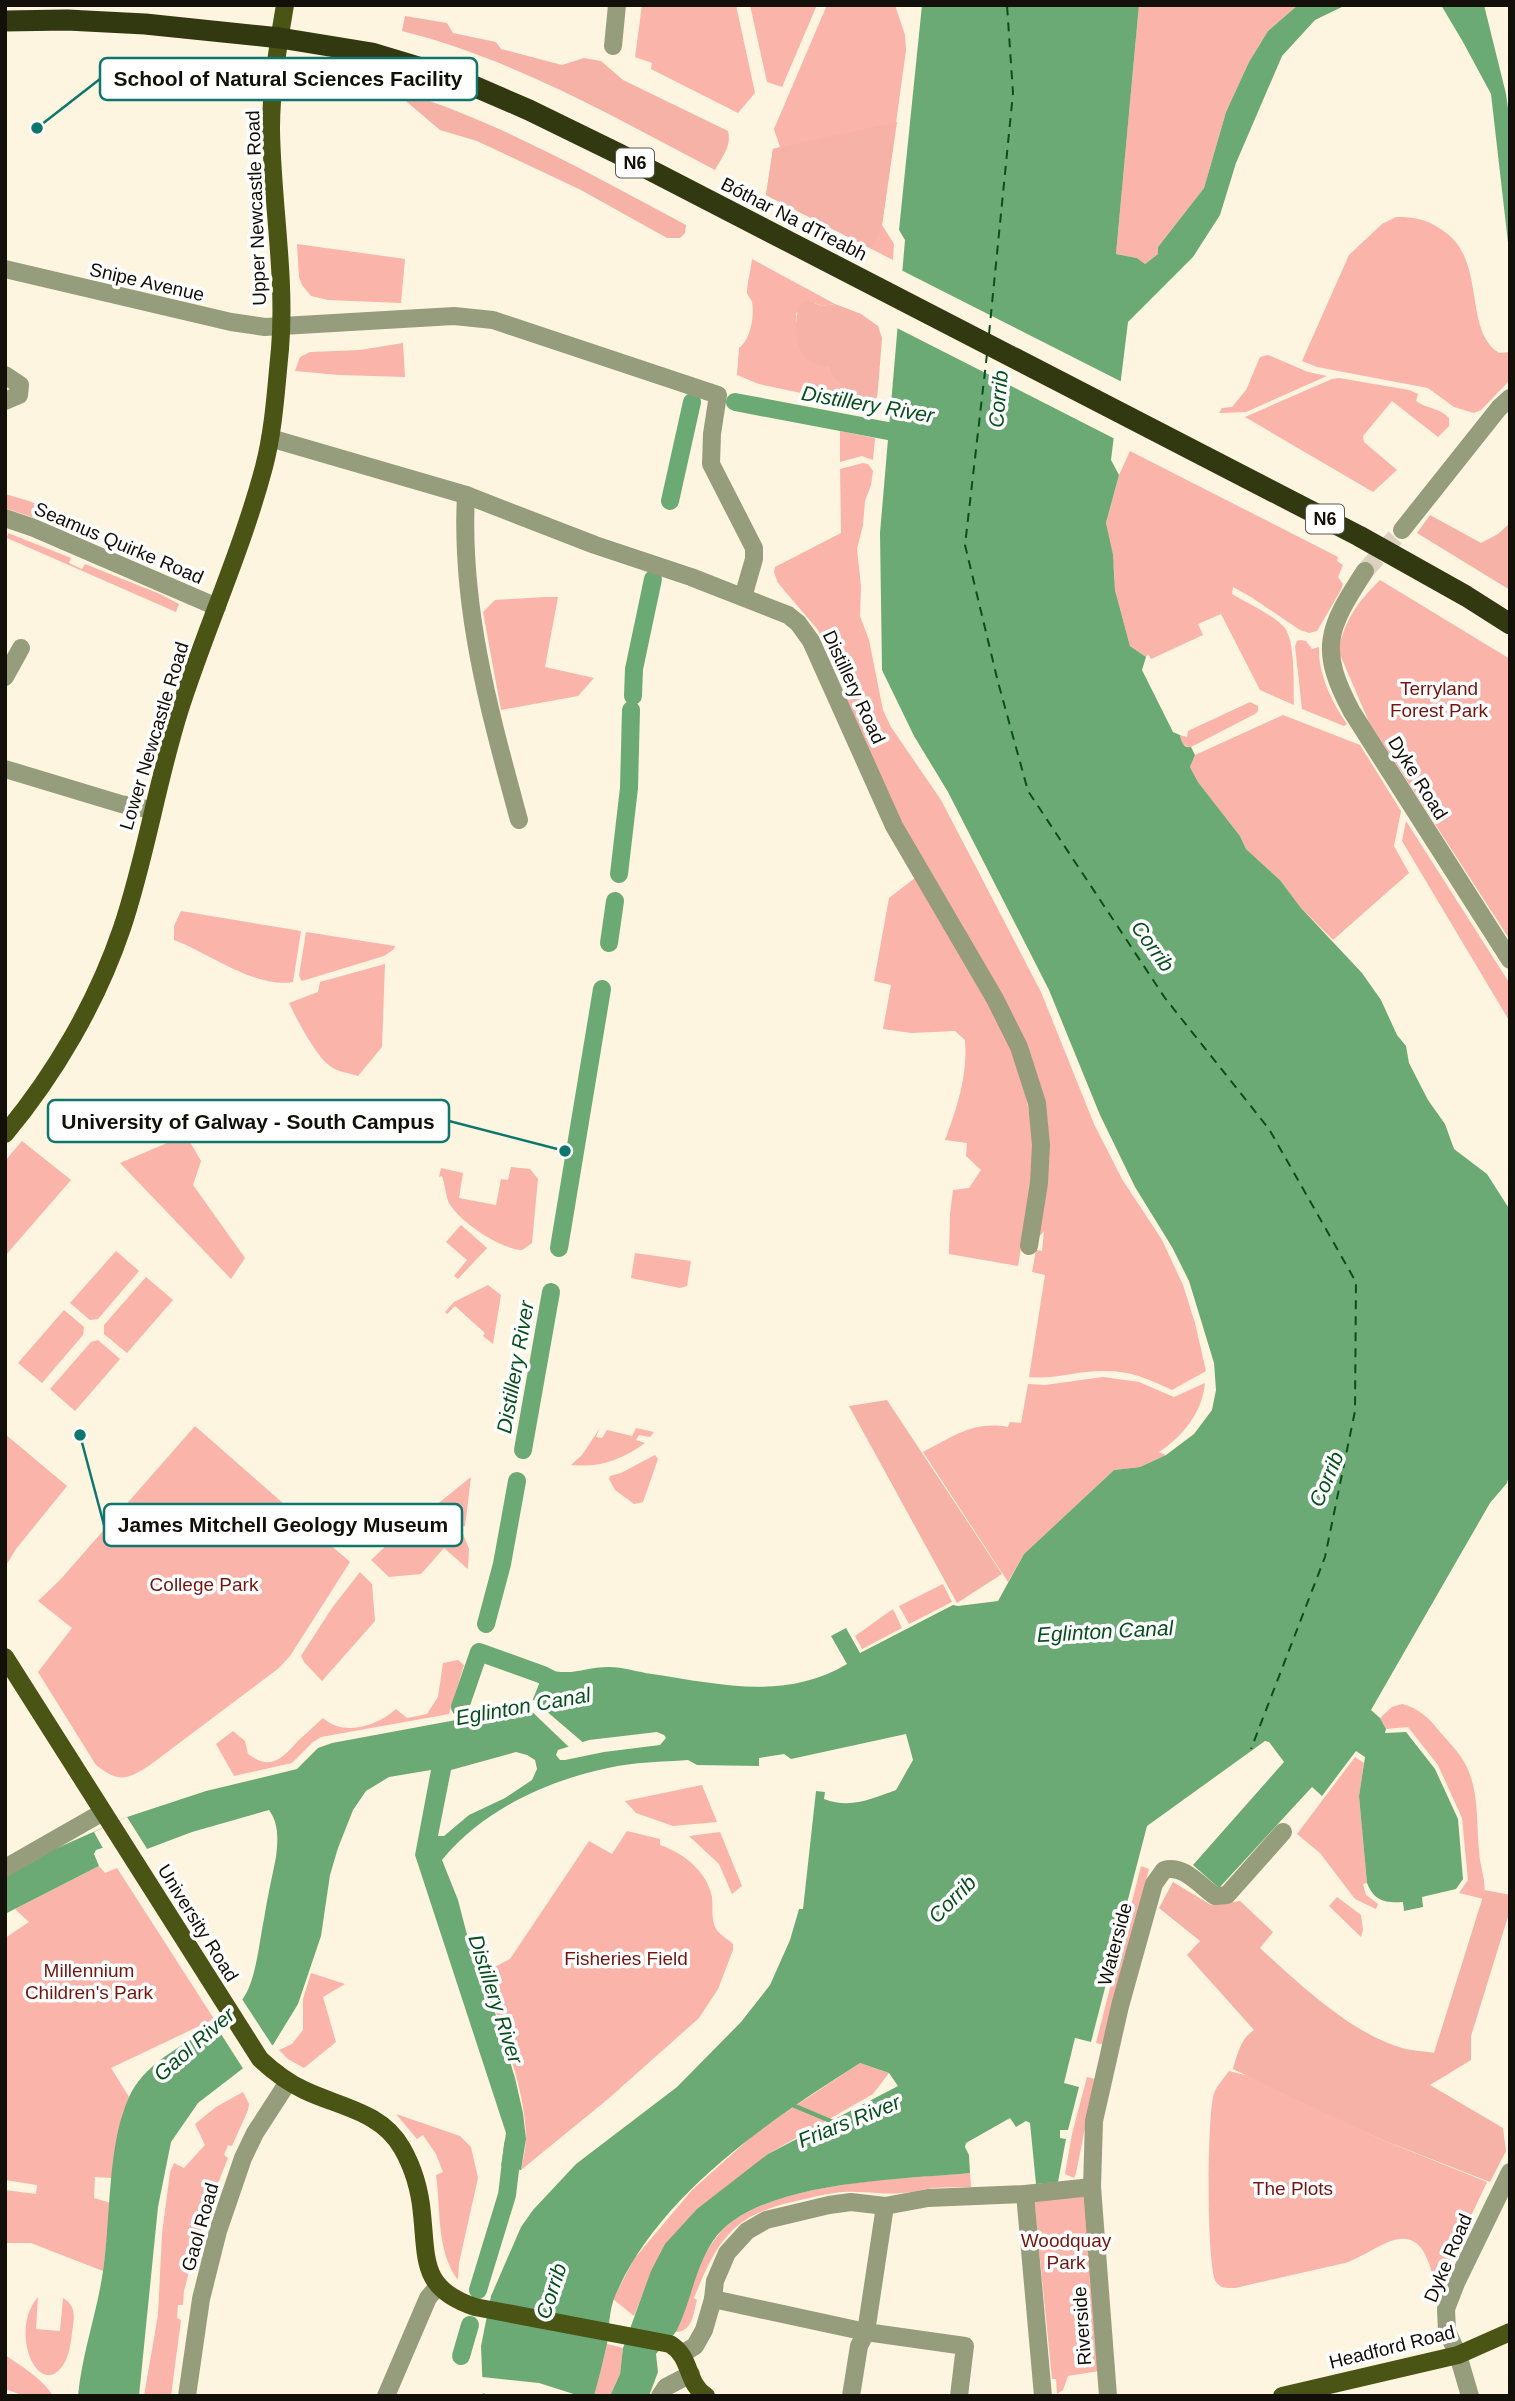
<svg xmlns="http://www.w3.org/2000/svg" width="1515" height="2401" font-family="Arial,sans-serif">
  <style>
    .green { fill: #fbb4a9 }
    .forest { fill: #f6b2a7 }
    .water { fill: #6caa75; fill-rule: evenodd }
    .pier { fill: #fef5e0 }
    .lines { fill: none; stroke-linecap: round; stroke-linejoin: round }
    .stream { stroke: #6caa75; stroke-width: 4.5 }
    .canal { stroke: #6caa75; stroke-width: 18 }
    .ferry { stroke: #07501d; stroke-width: 2; stroke-dasharray: 9 7; stroke-linecap: butt }
    .minor-tunnel { stroke: #dbd3c0; stroke-width: 18; stroke-dasharray: 18 9; stroke-linecap: butt }
    .minor { stroke: #969d7d; stroke-width: 18 }
    .major { stroke: #4a5414; stroke-width: 18 }
    .highway { stroke: #323810; stroke-width: 21 }
    .labels { text-anchor: middle; dominant-baseline: central; stroke-width: 7; stroke-linejoin: round; paint-order: stroke }
    .shield { fill: #fff; stroke: #5a5853; stroke-width: 2 }
    .shield-label { font-size: 18px; font-weight: bold; fill: #131009 }
    .street-label { font-size: 19px; fill: #131009; stroke: #fff }
    .park-label { font-size: 19px; fill: #751510; stroke: #fff }
    .water-label { font-size: 21px; font-style: italic; fill: #07501d; stroke: #fff }
    .leader { fill: none; stroke: #0f766e; stroke-width: 2.5 }
    .callout-dot { fill: #0f766e; stroke: #fff; stroke-width: 2.5 }
    .callout { fill: #fff; stroke: #0f766e; stroke-width: 2.5 }
    .callout-label { font-size: 21px; text-anchor: middle; font-weight: bold; fill: #131009 }
  </style>
  <rect width="100%" height="100%" fill="#fef5e0"/>
  <g class="green">
    <path d="M642,5H736L755,93L738,113L651,69L652,63L635,57Z"/>
    <path d="M750,5H817L782,87L767,82Z"/>
    <path d="M827,5H895L905,35L906,50L882,225L894,244L893,260L766,195L773,149L780,147L774,129Z"/>
    <path d="M1139,5H1298L1268,31L1249,62L1226,112L1204,188L1158,247V254L1145,264L1137,258L1116,254Z"/>
    <path d="M1396,217C1415,217 1426,219 1442,230C1488,259 1462,330 1499,353L1510,352V380L1481,410L1474,413L1454,407L1428,388L1317,367L1302,361L1349,255L1382,224Z"/>
    <path d="M297,244L405,259L401,303L328,300L311,296L302,285L299,277Z"/>
    <path d="M752,259L835,304L822,306L815,303L796,313L797,324L825,365L828,367C833,381 852,385 848,403L759,384L737,375L739,348C750,341 755,316 752,302C751,299 748,296 747,293C747,283 751,270 752,259Z"/>
    <path d="M403,343L405,377L339,375L295,371L300,357L310,352L360,350Z"/>
    <path d="M1268,355L1308,372L1327,376L1246,412L1219,413L1222,408L1232,407L1246,390L1260,357Z"/>
    <path d="M1339,378L1409,390L1418,394L1416,401C1427,409 1440,408 1449,418V426L1438,437L1392,401L1363,436L1364,442L1397,470L1373,492L1245,417L1332,379Z"/>
    <path d="M840,431L875,438L873,460L862,456L840,462Z"/>
    <path d="M1130,451L1338,557L1337,561L1343,565L1338,577L1343,584L1341,590L1317,631L1309,633L1300,630L1251,597L1233,587L1232,594C1247,603 1273,615 1284,627C1296,641 1293,687 1294,705L1260,690L1221,614L1198,624L1203,635L1151,659L1148,654L1146,657L1130,646L1115,590L1114,567L1106,523L1119,475Z"/>
    <path d="M863,463L868,464L873,471L871,485L865,501L863,525L857,549L861,586L860,616L869,640L883,710L891,727L941,800L1041,992L1094,1124L1122,1179L1162,1240L1183,1285L1195,1323L1206,1371L1172,1390C1149,1379 1131,1371 1105,1371C1079,1370 1055,1380 1029,1377L1045,1275L1032,1272L1036,1250L1042,1251L1044,1231L1038,1238L1045,1113L901,821L845,698L848,695L818,630L778,583L774,572L775,567L841,533L840,469Z"/>
    <path d="M5,494L29,501L96,530L91,541L52,524L55,518L40,511L37,519L5,508Z"/>
    <path d="M8,533L71,558L69,563L82,569L85,564L160,594L179,604L176,612L7,538Z"/>
    <path d="M1380,580L1510,659V940L1369,722L1338,650C1346,618 1357,603 1380,580Z"/>
    <path d="M545,597H558L545,667L594,678L578,696L501,710L483,612L495,600Z"/>
    <path d="M1300,640L1306,641L1312,649L1319,647C1318,675 1332,702 1347,724L1344,726L1302,709L1295,646L1297,641Z"/>
    <path d="M1250,702L1258,706V711L1255,714L1189,748L1182,743L1180,735L1187,737L1188,731Z"/>
    <path d="M1283,715L1360,745L1401,811L1394,846L1409,873L1333,940L1301,908L1280,880L1246,849L1240,836L1198,782L1190,767L1195,755Z"/>
    <path d="M1406,821L1510,984V1022L1402,841Z"/>
    <path d="M915,878C965,963 1030,1048 1033,1149C1034,1188 1024,1228 1018,1266L949,1254L950,1214L953,1190L969,1188L981,1170L966,1156L967,1143L945,1140C957,1108 968,1075 965,1040L955,1031L911,1033L883,1029L891,985L874,981L889,898Z"/>
    <path d="M181,911L301,931L293,982C256,989 207,952 174,940V926Z"/>
    <path d="M306,932L395,946L394,949L384,956L302,981L299,976Z"/>
    <path d="M385,964L382,1047L358,1076C349,1073 338,1072 330,1066C316,1056 297,1020 289,1003L318,992L320,982Z"/>
    <path d="M186,1135L201,1161L193,1185L245,1258L231,1279L120,1163Z"/>
    <path d="M22,1141L71,1180L5,1256V1161Z"/>
    <path d="M511,1167L530,1169L538,1179L532,1243L522,1250C500,1249 460,1222 449,1203C446,1197 445,1184 442,1176L439,1177L441,1168L463,1173L459,1198L496,1205L501,1179L508,1180Z"/>
    <path d="M461,1225L487,1248L458,1279L454,1276L467,1260L446,1242Z"/>
    <path d="M116,1251L139,1271L98,1319L90,1320L70,1303Z"/>
    <path d="M635,1253L691,1261L687,1286L680,1288L631,1278Z"/>
    <path d="M146,1277L173,1300L127,1353L104,1334V1325Z"/>
    <path d="M488,1285L501,1295L493,1344L483,1336L485,1333L455,1306L447,1314L445,1312L454,1302Z"/>
    <path d="M64,1310L84,1327L83,1335L42,1383L18,1363Z"/>
    <path d="M98,1340L120,1359L75,1411L50,1389L91,1342Z"/>
    <path d="M1103,1377L1139,1382L1174,1397L1205,1383C1202,1413 1183,1436 1159,1452L1166,1455L1140,1467L1114,1470L1024,1554L1008,1582L923,1452C956,1435 974,1421 1008,1427L1010,1422L1021,1423L1028,1384L1045,1385Z"/>
    <path d="M195,1426L350,1562L290,1656L279,1668L150,1765C127,1780 119,1783 96,1765L38,1672L72,1628L38,1601L60,1580Z"/>
    <path d="M600,1428L596,1437L602,1438L607,1430L632,1436L636,1428L654,1432L650,1437L639,1435L636,1440L645,1443C621,1460 600,1468 571,1465L582,1455Z"/>
    <path d="M5,1434L67,1486L16,1549L5,1567Z"/>
    <path d="M655,1455L658,1459L643,1502L634,1504L615,1490L609,1479L610,1476L621,1473Z"/>
    <path d="M471,1477L465,1526L429,1525L415,1522Z"/>
    <path d="M407,1526L425,1531L463,1534L469,1549L468,1569L444,1548L421,1574L389,1577L371,1560Z"/>
    <path d="M360,1572L372,1584L375,1621L322,1681L304,1662L301,1656L332,1608Z"/>
    <path d="M943,1584L952,1602L909,1624L899,1606Z"/>
    <path d="M893,1609L902,1628L862,1649L855,1636Z"/>
    <path d="M458,1660L464,1665L449,1714L321,1737L313,1742L292,1763L234,1776L216,1744L233,1731L245,1741L248,1754C272,1772 283,1757 299,1740C307,1733 315,1725 323,1718C344,1737 377,1726 396,1709L407,1718L427,1714L438,1697L443,1663Z"/>
    <path d="M1402,1704C1419,1708 1430,1719 1440,1732C1447,1740 1455,1748 1461,1757C1480,1785 1476,1819 1479,1851C1480,1867 1487,1883 1484,1899L1459,1893L1468,1880L1462,1818L1438,1765L1408,1727L1386,1729L1380,1718L1392,1707Z"/>
    <path d="M1355,1757L1364,1763L1359,1796L1367,1883L1363,1884L1366,1895L1378,1904L1376,1909L1355,1899L1320,1853L1297,1834Z"/>
    <path d="M702,1785L717,1822L673,1826L636,1813L625,1801Z"/>
    <path d="M627,1831L660,1839V1845C683,1853 707,1871 712,1897C713,1907 711,1920 716,1929C720,1935 728,1939 733,1944V1950L718,1989L699,2018L608,2099L521,2170C523,2159 526,2148 526,2137C525,2086 498,2022 483,1973L510,1959L589,1841L612,1854Z"/>
    <path d="M720,1832L742,1886L732,1894L719,1864L689,1836Z"/>
    <path d="M99,1866L105,1873L117,1868L214,2019L111,2068L129,2097L122,2115L112,2178L95,2177L94,2198L111,2203L103,2271L31,2243H5V2190L36,2194L37,2185L5,2180V1938L29,1922L15,1909Z"/>
    <path d="M1141,1866L1149,1869L1105,2045L1096,2043Z"/>
    <path d="M1337,1897L1361,1915L1363,1930L1361,1937L1329,1906Z"/>
    <path d="M311,1973L345,1984L323,1997L336,2042L304,2068L288,2059L279,2050L292,2044L303,2030V1999Z"/>
    <path d="M860,2063L889,2073L873,2094L768,2154L643,2294L634,2316L613,2299L634,2259L692,2190L759,2130Z"/>
    <path d="M1229,2071L1257,2078L1380,2139L1487,2182L1436,2290C1430,2263 1423,2226 1386,2243C1372,2249 1360,2258 1345,2263L1235,2288C1228,2288 1221,2289 1216,2282C1206,2266 1207,2114 1214,2093C1217,2086 1224,2078 1229,2071Z"/>
    <path d="M1087,2077L1095,2079L1076,2173L1074,2178L1065,2174L1072,2134Z"/>
    <path d="M243,2092L249,2104L248,2110L232,2146L228,2145L224,2155L228,2158L216,2188L213,2187L208,2200L211,2202L198,2240L194,2239L190,2251L194,2253L184,2291L183,2305H178L177,2318L181,2320L171,2396H144L158,2315L162,2234L170,2172L174,2163L184,2168L205,2145L195,2124L216,2107Z"/>
    <path d="M396,2114L460,2136L471,2147L478,2178L459,2263L458,2280C436,2251 441,2209 436,2175L443,2172L436,2154L423,2135L417,2139Z"/>
    <path d="M970,2173L971,2187C959,2187 946,2187 934,2188C923,2189 912,2193 902,2193C882,2195 863,2191 843,2192C827,2193 811,2198 796,2201C732,2215 717,2241 694,2298L697,2300C693,2314 693,2331 676,2332C688,2300 697,2260 719,2234C763,2181 904,2179 970,2173Z"/>
    <path d="M1086,2196L1099,2371L1068,2376L1063,2390L1057,2394L1056,2379H1052L1034,2198Z"/>
    <path d="M38,2297L36,2329L60,2331L63,2298C74,2304 75,2314 73,2326C71,2339 70,2358 61,2368C37,2397 9,2330 38,2297Z"/>
    <path d="M607,2344L623,2348L620,2374L610,2396H594Z"/>
    <path d="M5,2355C21,2366 43,2379 53,2396H25L5,2389Z"/>
  </g>
  <g class="forest">
    <path d="M405,16L447,23L453,33L496,42L501,49L562,65L584,58L601,61L623,80L728,131C732,146 722,157 715,170C614,117 514,59 402,31Z"/>
    <path d="M403,92C501,123 595,176 686,225L685,233L680,238H667L581,190L477,141L440,130L400,96V93Z"/>
    <path d="M897,122L882,225L872,249L766,195L773,149Z"/>
    <path d="M809,301L822,306L835,304L861,314L878,326L882,338L878,389L877,397L870,405L848,403C852,383 835,386 828,367C800,362 797,351 797,324C797,315 796,310 802,303Z"/>
    <path d="M1430,515L1481,543L1498,534L1510,523V590L1417,533Z"/>
    <path d="M887,1400L1002,1574L957,1603L849,1406Z"/>
    <path d="M1173,1882L1211,1905L1240,1901L1273,1932L1260,1948C1297,1982 1352,2034 1402,2048C1412,2051 1424,2051 1434,2053L1485,1890L1510,1895V1910L1471,2036V2060L1430,2085L1503,2128L1506,2151L1490,2182L1380,2139L1233,2069C1237,2055 1241,2038 1254,2030L1187,1955L1200,1941L1159,1908Z"/>
  </g>
  <g class="water">
    <path d="M922,5H1139L1116,254L1137,258L1145,264L1158,254V247L1204,188L1226,112L1249,62L1268,31L1298,5H1346L1315,20L1282,56L1236,163L1220,215L1193,257L1128,322L1111,460L1119,475L1106,523L1113,555L1115,590L1130,646L1146,657L1142,670L1173,732L1180,735C1181,741 1184,749 1191,747L1195,755L1190,767L1198,782L1240,836L1246,849L1280,880L1301,908L1362,973L1381,1000L1397,1035L1406,1046L1409,1063L1428,1100L1445,1124L1454,1149L1487,1174L1510,1210V1472L1507,1483L1490,1503L1371,1710L1380,1718L1386,1729L1385,1733L1406,1732L1435,1769L1458,1819L1463,1879L1456,1889L1422,1897L1423,1907L1404,1911L1403,1902C1385,1903 1374,1901 1367,1883L1359,1796L1365,1757L1356,1751L1322,1796L1312,1787L1219,1888L1193,1865L1284,1762L1269,1742L1265,1741L1147,1826L1091,2042L1075,2038L1064,2083L1079,2087L1068,2130H1060V2138L1066,2139L1058,2182L1036,2184L1030,2123L1026,2121L1016,2127L1010,2118L966,2143L965,2147L969,2155L970,2173C902,2180 754,2180 713,2241C695,2268 691,2301 677,2330C672,2338 663,2346 656,2354L658,2372L649,2396H610L620,2374L623,2348L651,2271L665,2244L697,2209L768,2154L898,2086L889,2073L860,2063C769,2121 659,2194 615,2296C609,2310 609,2329 607,2344C603,2361 599,2378 594,2396H483L481,2346L491,2296L521,2227L533,2210L576,2164L677,2087L741,2022L770,1985L790,1940L799,1909H803L816,1791L825,1792L824,1799C851,1809 870,1799 896,1790L913,1760L906,1734L791,1759L784,1754L759,1758V1766L697,1765L688,1760C662,1762 634,1762 608,1768C546,1781 483,1810 442,1860L458,1900L471,1950L483,1973L515,2078L523,2113L526,2139L521,2170L501,2166L506,2133L415,1855L431,1770L389,1777L366,1791L353,1810L338,1848L330,1875L321,1936L298,2004L273,2045L198,2103L171,2142L158,2207L139,2396H78C82,2353 97,2313 103,2271C111,2218 107,2145 129,2097C150,2051 210,2038 241,2001C256,1984 259,1942 264,1919C267,1898 272,1878 276,1857C278,1839 279,1824 269,1810L192,1832L147,1849L102,1848L96,1850L94,1854L99,1866L5,1914V1876L37,1857L127,1817L206,1791L297,1769L318,1748L332,1743L526,1707L533,1699L545,1669C573,1677 584,1667 609,1667C623,1667 638,1672 652,1674C719,1684 785,1701 847,1664L831,1636L846,1628L860,1653L953,1605L958,1606L998,1601L1024,1554L1114,1470L1140,1467L1166,1455L1194,1434L1212,1410L1216,1390L1214,1363L1189,1281L1172,1247L1135,1187L1100,1115L1049,990L948,792L914,736L882,670L880,533L905,240L899,230ZM657,1732L664,1735L666,1738L660,1745L604,1752L565,1760H560L556,1755L558,1750L589,1740ZM516,1752L527,1755L535,1760L537,1769L532,1780L505,1798L469,1815L444,1836H438L451,1770Z"/>
    <path d="M1441,5H1484L1506,94L1510,123V260L1491,94L1463,42Z"/>
  </g>
  <g class="pier">
    <path d="M899,269L1124,383L1117,440L893,326Z"/>
    <path d="M531,1698L586,1745L571,1749L525,1705Z"/>
    <path d="M127,1817L149,1852H105L94,1832Z"/>
    <path d="M240,1996L274,2048L244,2070L212,2020Z"/>
    <path d="M479,2374L482,2377L539,2383L580,2396H491L480,2392Z"/>
  </g>
  <g class="lines">
    <path class="stream" d="M790,2104L833,2122"/>
    <g class="canal">
      <path d="M735,402L909,435"/>
      <path d="M670,501L692,402"/>
      <path d="M633,696L634,669L653,579"/>
      <path d="M619,874L629,788L631,710"/>
      <path d="M609,943L615,901"/>
      <path d="M559,1248L602,989"/>
      <path d="M523,1450L551,1292"/>
      <path d="M486,1624L502,1564L517,1481"/>
      <path d="M460,1707L479,1652L543,1675L562,1685"/>
      <path d="M478,2290L507,2195L513,2145"/>
      <path d="M461,2356L470,2325"/>
    </g>
    <g class="ferry">
      <path d="M989,334L1013,93L1007,5"/>
      <path d="M987,354L965,545L998,682L1028,791L1165,998L1269,1129L1356,1282L1355,1411L1325,1557L1251,1749"/>
    </g>
    <path class="minor-tunnel" d="M1365,571L1402,530"/>
    <g class="minor">
      <path d="M613,46L617,5"/>
      <path d="M5,269L231,322L265,327L454,316L493,320L718,395L712,434L711,464L754,548V559L743,597"/>
      <path d="M5,375L20,385L19,395L5,401"/>
      <path d="M270,438L466,495L595,545L691,577L788,615L798,623L811,641L894,826L995,999L1019,1047L1037,1103L1041,1145L1039,1183L1029,1246"/>
      <path d="M466,495C460,608 490,713 519,820"/>
      <path d="M5,518L34,528L217,607"/>
      <path d="M1402,530L1499,408L1510,398"/>
      <path d="M1365,571C1327,629 1318,649 1352,712L1510,960"/>
      <path d="M5,677L21,648"/>
      <path d="M5,769L121,804L152,810"/>
      <path d="M5,1868L103,1812"/>
      <path d="M1025,2194L1043,2396"/>
      <path d="M713,2299L866,2332L965,2346L959,2396"/>
      <path d="M682,2354L695,2346L704,2330L713,2299L715,2281L727,2253L747,2231L766,2220L829,2205L851,2202L885,2206L928,2198L1025,2194L1092,2187"/>
      <path d="M187,2396L201,2299L218,2231L243,2158L255,2133L288,2082"/>
      <path d="M386,2396L428,2298L438,2286"/>
      <path d="M660,2396L666,2387L691,2374"/>
      <path d="M851,2396L859,2346L866,2332L885,2206"/>
      <path d="M1108,2396L1092,2187L1094,2121L1120,2006L1154,1884L1164,1870C1184,1864 1200,1886 1215,1896L1227,1895L1283,1832"/>
      <path d="M1470,2396L1458,2355L1447,2331L1446,2309L1456,2283L1510,2172"/>
    </g>
    <g class="major">
      <path d="M5,1134C55,1074 97,1002 122,928C146,857 157,781 180,709C206,628 242,550 264,467C274,429 276,388 280,349C286,276 272,203 271,129C271,88 278,46 285,5"/>
      <path d="M5,1657L260,2059C274,2072 287,2082 304,2090C339,2107 381,2111 402,2148C414,2169 420,2191 422,2214C427,2261 421,2289 475,2307L670,2344C692,2357 686,2384 706,2396"/>
      <path d="M1282,2396L1458,2355L1510,2332"/>
    </g>
    <path class="highway" d="M5,21L67,20L145,24L280,38L372,53L455,78L529,110L619,154L1359,536L1466,596L1510,624"/>
  </g>
  <g class="labels">
    <g class="shield">
      <rect x="616" y="148.5" width="38" height="29" rx="5"/>
      <rect x="1306" y="504.5" width="38" height="29" rx="5"/>
    </g>
    <g class="shield-label">
      <text x="635" y="163">N6</text>
      <text x="1325" y="519">N6</text>
    </g>
    <g class="street-label">
      <text transform="translate(256 208) rotate(-92)">Upper Newcastle Road</text>
      <text transform="translate(794 219) rotate(27)">Bóthar Na dTreabh</text>
      <text transform="translate(147 282) rotate(13)">Snipe Avenue</text>
      <text transform="translate(119 543) rotate(23)">Seamus Quirke Road</text>
      <text transform="translate(854 687) rotate(65)">Distillery Road</text>
      <text transform="translate(154 736) rotate(-73)">Lower Newcastle Road</text>
      <text transform="translate(1418 778) rotate(58)">Dyke Road</text>
      <text transform="translate(198 1923) rotate(58)">University Road</text>
      <text transform="translate(1115 1944) rotate(-75)">Waterside</text>
      <text transform="translate(200 2227) rotate(-74)">Gaol Road</text>
      <text transform="translate(1448 2258) rotate(-67)">Dyke Road</text>
      <text transform="translate(1082 2326) rotate(-94)">Riverside</text>
      <text transform="translate(1392 2347) rotate(-14)">Headford Road</text>
    </g>
    <g class="park-label">
      <text x="1439" y="688">Terryland<tspan x="1439" dy="22">Forest Park</tspan></text>
      <text x="204" y="1584">College Park</text>
      <text x="626" y="1958">Fisheries Field</text>
      <text x="89" y="1970">Millennium<tspan x="89" dy="22">Children's Park</tspan></text>
      <text x="1293" y="2188">The Plots</text>
      <text x="1066" y="2240">Woodquay<tspan x="1066" dy="22">Park</tspan></text>
    </g>
    <g class="water-label">
      <text transform="translate(998 399) rotate(-85)">Corrib</text>
      <text transform="translate(868 404) rotate(10)">Distillery River</text>
      <text transform="translate(1153 946) rotate(54)">Corrib</text>
      <text transform="translate(515 1367) rotate(-80)">Distillery River</text>
      <text transform="translate(1326 1479) rotate(-67)">Corrib</text>
      <text transform="translate(1105 1631) rotate(-3)">Eglinton Canal</text>
      <text transform="translate(523 1706) rotate(-10)">Eglinton Canal</text>
      <text transform="translate(952 1899) rotate(-45)">Corrib</text>
      <text transform="translate(496 1999) rotate(72)">Distillery River</text>
      <text transform="translate(194 2044) rotate(-41)">Gaol River</text>
      <text transform="translate(849 2121) rotate(-22)">Friars River</text>
      <text transform="translate(551 2291) rotate(-72)">Corrib</text>
    </g>
  </g>
  <path class="leader" d="M37 128L100 79M565 1151L449 1121M80 1435L104 1525"/>
  <g class="callout-dot">
    <circle cx="37" cy="128" r="7"/>
    <circle cx="565" cy="1151" r="7"/>
    <circle cx="80" cy="1435" r="7"/>
  </g>
  <g class="callout">
    <rect x="100" y="58" width="377" height="42" rx="7"/>
    <rect x="48" y="1100" width="401" height="42" rx="7"/>
    <rect x="104" y="1504" width="358" height="42" rx="7"/>
  </g>
  <g class="callout-label">
    <text x="288" y="86">School of Natural Sciences Facility</text>
    <text x="248" y="1129">University of Galway - South Campus</text>
    <text x="283" y="1532">James Mitchell Geology Museum</text>
  </g>
  <rect width="1515" height="2401" fill="none" stroke="#131009" stroke-width="14"/>
</svg>
